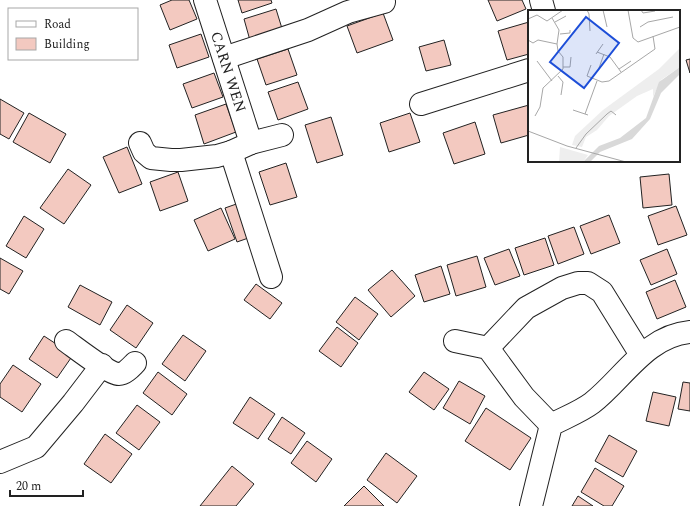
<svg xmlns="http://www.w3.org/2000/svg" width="690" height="506" font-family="Spectral,serif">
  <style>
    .building { fill: #f3c9c0; stroke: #222 }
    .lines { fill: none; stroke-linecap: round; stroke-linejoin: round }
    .minor-casing { stroke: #222; stroke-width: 24 }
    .minor { stroke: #fff; stroke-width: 22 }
    .labels { text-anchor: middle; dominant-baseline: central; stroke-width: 3; stroke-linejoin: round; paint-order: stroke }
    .street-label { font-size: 15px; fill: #222; stroke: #fff }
    .inset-road { fill: none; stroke: #a7a7a7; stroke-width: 1 }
    .view { fill: #1d4ed8; fill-opacity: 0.15; stroke: #1d4ed8; stroke-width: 2 }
    .inset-edge { fill: none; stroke: #222; stroke-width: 2 }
  </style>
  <rect width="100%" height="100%" fill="#fff"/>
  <g class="building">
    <path d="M172,0H189L197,19L170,30L160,5Z"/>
    <path d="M238,0H271L272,3L242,13Z"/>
    <path d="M488,0H522L526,9L497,21Z"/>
    <path d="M276,9L284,35L251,44L244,19Z"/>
    <path d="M383,13L393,40L357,53L347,26Z"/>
    <path d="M529,22V54L507,60L498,31Z"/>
    <path d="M201,34L209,57L177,68L169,45Z"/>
    <path d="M444,40L451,65L426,71L419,47Z"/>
    <path d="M288,49L297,75L266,85L257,59Z"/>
    <path d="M690,59V73L686,60Z"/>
    <path d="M214,73L223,97L192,108L183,84Z"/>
    <path d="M298,82L308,109L278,120L268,92Z"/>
    <path d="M0,99L24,113L9,139L0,134Z"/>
    <path d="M226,104L236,132L204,144L195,115Z"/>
    <path d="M529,105V135L501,143L493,115Z"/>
    <path d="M29,113L66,134L50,163L13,142Z"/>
    <path d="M410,113L420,142L389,152L380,123Z"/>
    <path d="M331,117L343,155L317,163L305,125Z"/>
    <path d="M475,122L485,154L454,164L443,133Z"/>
    <path d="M127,147L142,184L119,193L103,157Z"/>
    <path d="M286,163L297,197L270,205L259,172Z"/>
    <path d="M68,169L91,185L64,224L40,208Z"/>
    <path d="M178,172L188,201L160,211L150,182Z"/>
    <path d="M669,174L672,205L643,208L640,177Z"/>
    <path d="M242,202L254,236L237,242L225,208Z"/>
    <path d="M676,206L687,235L658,245L648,216Z"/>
    <path d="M221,208L235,239L208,251L194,220Z"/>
    <path d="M609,215L620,243L591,254L580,226Z"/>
    <path d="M24,216L44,229L26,258L6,246Z"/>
    <path d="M574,227L584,254L558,264L548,236Z"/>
    <path d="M545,238L554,265L524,275L515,248Z"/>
    <path d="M509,249L520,276L495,285L484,258Z"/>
    <path d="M667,249L677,274L651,285L640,260Z"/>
    <path d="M477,256L486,287L456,296L447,265Z"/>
    <path d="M0,258L23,271L9,294L0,289Z"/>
    <path d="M441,266L450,294L424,302L415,275Z"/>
    <path d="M392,270L415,296L391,317L368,290Z"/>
    <path d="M675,280L686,307L657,319L646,292Z"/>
    <path d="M256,284L282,303L270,319L244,300Z"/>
    <path d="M80,285L112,302L100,325L68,307Z"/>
    <path d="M355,297L378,314L359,340L336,322Z"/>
    <path d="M127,305L153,323L136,348L110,330Z"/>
    <path d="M337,327L358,343L341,367L319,351Z"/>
    <path d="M183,335L206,351L185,381L162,364Z"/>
    <path d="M44,336L73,355L57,378L29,359Z"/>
    <path d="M13,365L41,384L22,412L0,397V384Z"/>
    <path d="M158,372L187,394L172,415L143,393Z"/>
    <path d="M424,372L449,389L434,410L409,392Z"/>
    <path d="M459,381L485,396L470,424L443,408Z"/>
    <path d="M683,382L690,383V411L678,409Z"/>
    <path d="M653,392L676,397L669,426L646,421Z"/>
    <path d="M250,397L275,414L258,439L233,423Z"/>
    <path d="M137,405L160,422L139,450L116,433Z"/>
    <path d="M486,408L531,438L510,470L465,441Z"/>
    <path d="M282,417L305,433L291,454L268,439Z"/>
    <path d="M105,434L132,454L111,483L84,464Z"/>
    <path d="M609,435L637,451L623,477L595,461Z"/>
    <path d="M307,441L332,459L316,482L291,463Z"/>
    <path d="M386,453L417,476L397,503L367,480Z"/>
    <path d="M232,466L254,484L236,506H200Z"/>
    <path d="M595,468L624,486L612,506H604L581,492Z"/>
    <path d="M364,486L384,506H344Z"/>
    <path d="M578,496L593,506H572Z"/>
  </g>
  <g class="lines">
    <defs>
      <g id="minor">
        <path d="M205,0L251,143"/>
        <path d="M541,0L544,11"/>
        <path d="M224,58L308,30L348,12L384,2"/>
        <path d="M421,104L529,70"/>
        <path d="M140,143L144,152L151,158L171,160H181L217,156L231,152L251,143L282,135"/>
        <path d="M231,152L271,277"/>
        <path d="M66,341C76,348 109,374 119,374C125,374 131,367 135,363"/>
        <path d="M455,341L488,348L524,397L551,425"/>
        <path d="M488,348L526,308L562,288L578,283H588L602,292L641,355"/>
        <path d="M0,462L36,447L73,403L102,365"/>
        <path d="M531,506L551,425C564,418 580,412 592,403C623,379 646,336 690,332"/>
      </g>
    </defs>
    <use href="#minor" class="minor-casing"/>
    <use href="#minor" class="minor"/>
  </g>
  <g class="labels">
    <g class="street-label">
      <text transform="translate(228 72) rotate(72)">CARN WEN</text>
    </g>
  </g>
  <g transform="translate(528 10)">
    <rect width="152" height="152" fill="#fff"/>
    <path d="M152,38V57L133,70L125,87V79L109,86L81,106L69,120L58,127L54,137L44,135L47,126L75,100L131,59ZM32,137L60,145L55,152H31Z" fill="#eee"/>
    <path d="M152,57V64L133,83L122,109L104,129L72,142L62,152H55L71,136L92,128L118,108L131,72Z" fill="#d9d9d9"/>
    <path class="inset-road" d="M59,0L61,4L62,21M75,0L79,17M100,0L105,28L110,32L152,17M113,0L115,3L127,1M0,9L9,5L19,11L35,0M27,12L38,6M112,17L120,12L145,7M32,24L42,23V20M0,30L5,33L10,30L29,34M69,42L82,47L93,62M68,44L75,34M9,51L24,71M63,55L59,66L74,72L81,71L127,39L125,26M35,57H42L43,47M71,58L76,44M91,59L103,51M30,66L35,72L33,85M45,100L60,105M57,104L69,71M7,106L12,97L15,78L35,59V47L30,41L29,34L31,20L24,8M0,121L39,136L98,152M48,138L58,124L79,104L83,101L88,105"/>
    <path class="view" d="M58,7L91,33L56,78L22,52Z"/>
    <rect width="152" height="152" class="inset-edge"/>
  </g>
  <rect x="8" y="8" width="130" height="52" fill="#ffffff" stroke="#a7a7a7"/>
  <rect x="16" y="21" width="20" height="6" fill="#ffffff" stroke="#a7a7a7"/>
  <text x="44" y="28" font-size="12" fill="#222222">Road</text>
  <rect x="16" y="38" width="20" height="12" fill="#f3c9c0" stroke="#a7a7a7"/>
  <text x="44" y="48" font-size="12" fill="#222222">Building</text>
  <path d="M10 490v6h73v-6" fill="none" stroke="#222222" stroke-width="2"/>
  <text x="16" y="490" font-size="12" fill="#222222" stroke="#ffffff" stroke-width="3" paint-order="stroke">20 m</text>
</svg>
